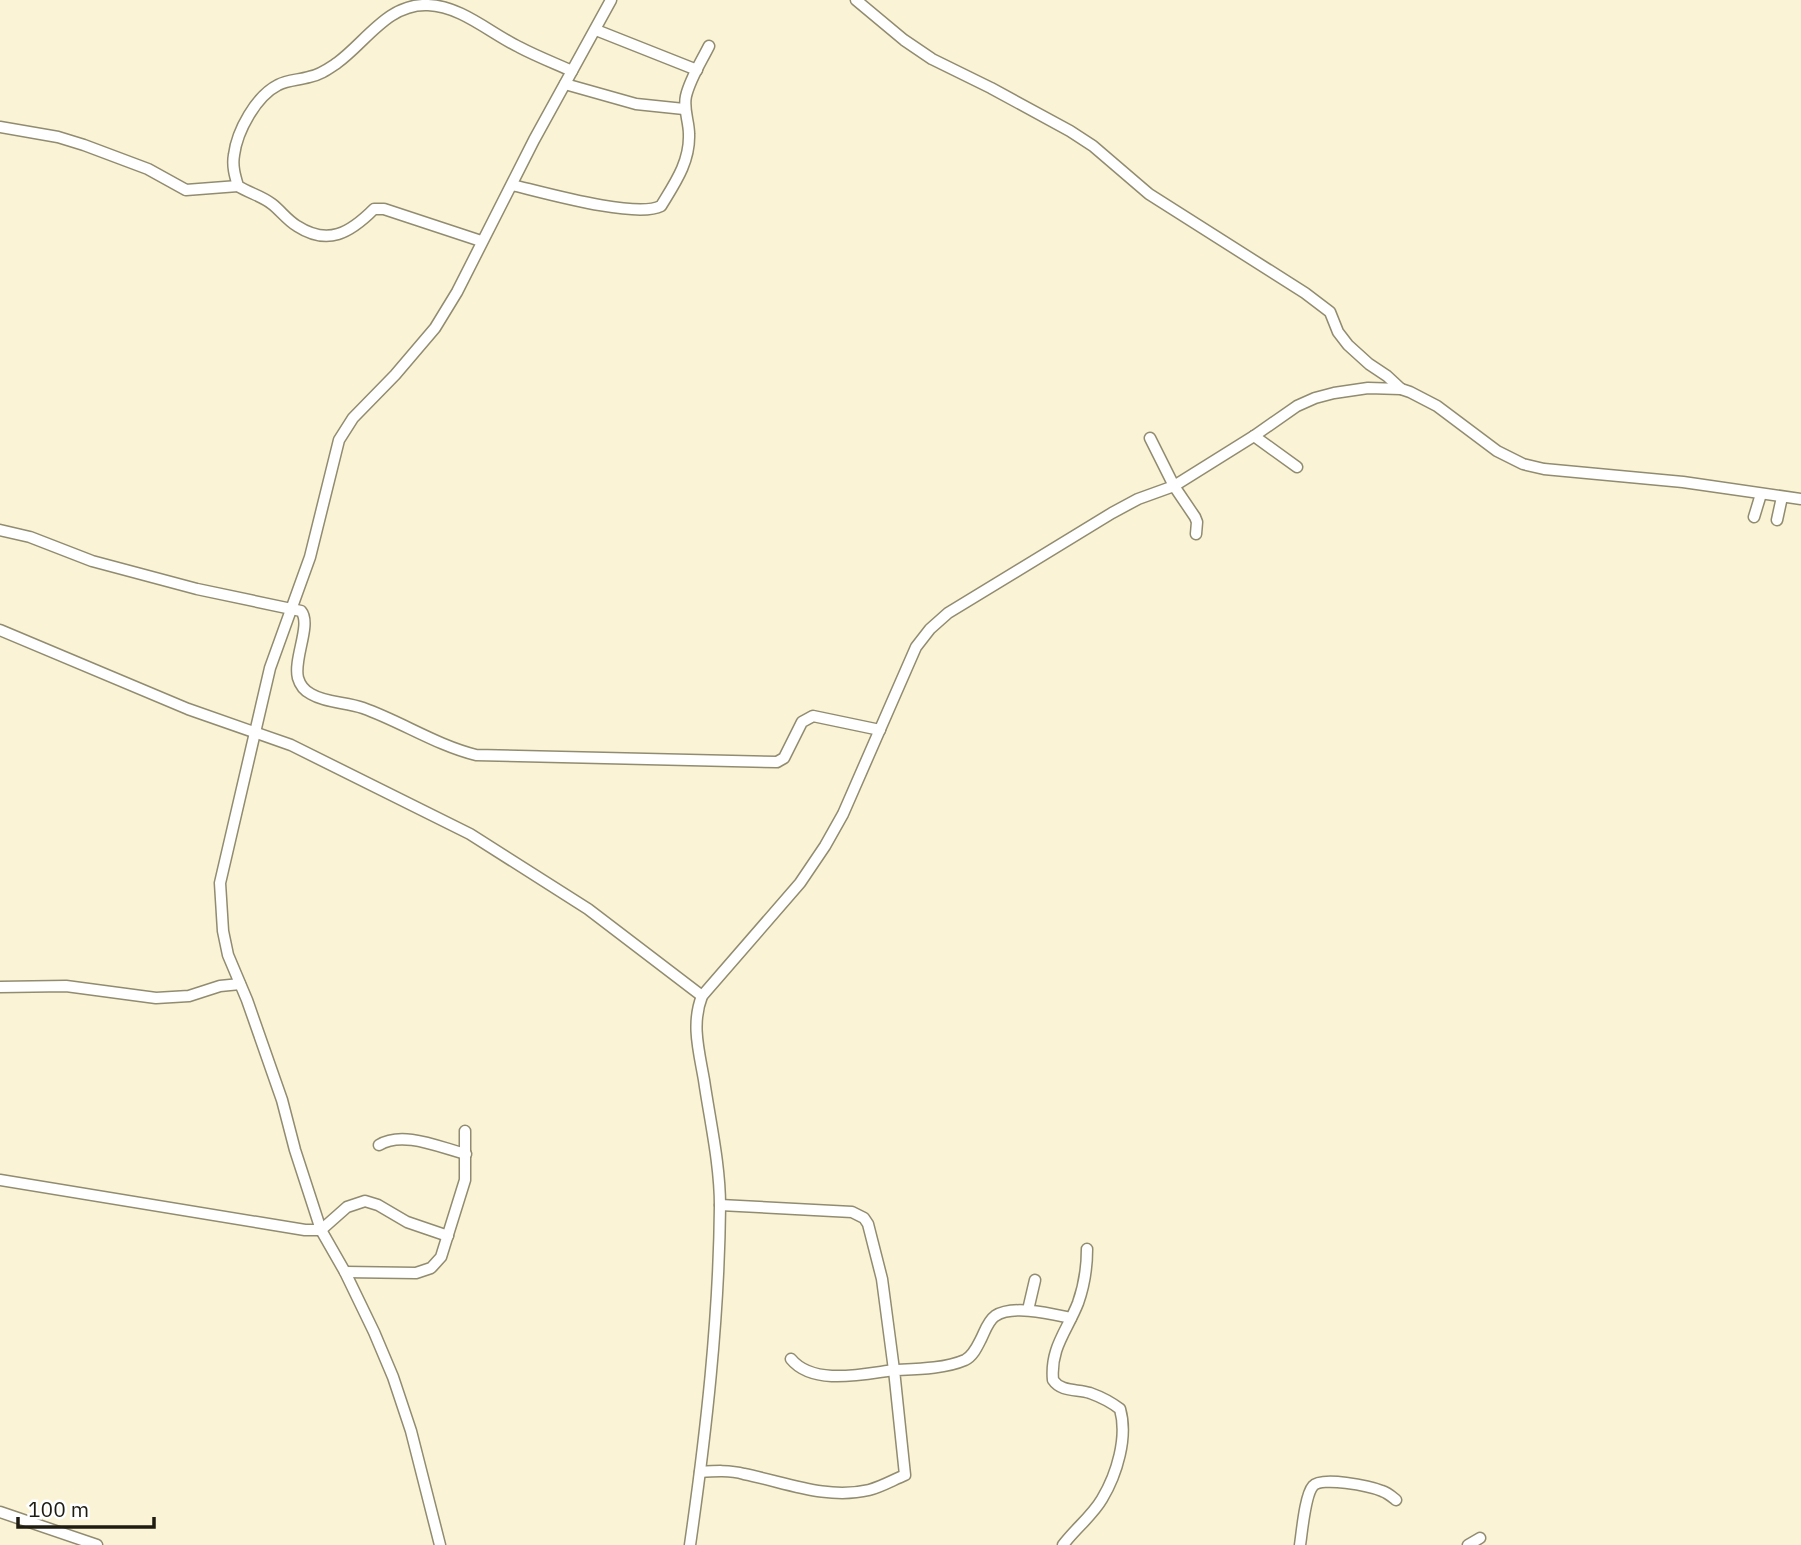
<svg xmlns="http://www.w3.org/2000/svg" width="1801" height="1545" font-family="'IBM Plex Sans',sans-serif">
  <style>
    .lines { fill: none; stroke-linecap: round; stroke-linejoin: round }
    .street-casing { stroke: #918b70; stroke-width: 13 }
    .street { stroke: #fff; stroke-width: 10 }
  </style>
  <rect width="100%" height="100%" fill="#faf3d5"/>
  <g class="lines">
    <defs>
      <g id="street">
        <path d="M856,0L904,40L932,59L991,88L1070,131L1093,146L1149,194L1305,293L1330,312L1338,332L1348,345L1369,364L1387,376L1401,389"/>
        <path d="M596,30L697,70"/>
        <path d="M565,84L636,104L684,109"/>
        <path d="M0,127L58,137L84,145L148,169L186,190L238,186"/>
        <path d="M512,185C542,192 636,219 661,206C675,183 690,162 689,134C689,121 683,109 686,96C690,79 701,62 709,46"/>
        <path d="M481,241L384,209H374C350,233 328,246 297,226C287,220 281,211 272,204C262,196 249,193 238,186C235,176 232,166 234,155C237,131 256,96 278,85C287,80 299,80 309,77C320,75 328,69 337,63C366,42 388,3 428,5C461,6 490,33 519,47C536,56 554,63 572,71"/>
        <path d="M1254,436L1297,467"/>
        <path d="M1150,438L1174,486L1195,517L1197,522L1196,534"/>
        <path d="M1754,517L1761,494"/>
        <path d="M1777,520L1782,497"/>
        <path d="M0,530L30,537L92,561L197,589L301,611C312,624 293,659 298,678C300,685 305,691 311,694C326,703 346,702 363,708C402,722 436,745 476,755L777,762L784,758L802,722L813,716L880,730"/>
        <path d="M0,630L188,709L291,745L470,834L588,909L702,996"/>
        <path d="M0,987L66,986L156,998L189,996L220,986L240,984"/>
        <path d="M379,1145C403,1130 441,1148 466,1154"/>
        <path d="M0,1180L305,1230H321L347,1207L365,1201L378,1205L407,1222L448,1236"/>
        <path d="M720,1205L852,1212L864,1218L868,1224L882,1279L894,1370C863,1374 813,1386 791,1359"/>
        <path d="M345,1272L416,1273L431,1268L441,1257L465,1180V1131"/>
        <path d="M1028,1310L1035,1280"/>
        <path d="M700,1472C715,1471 730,1470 744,1474C785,1482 826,1500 869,1490C881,1487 893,1480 905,1475L894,1370C916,1369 944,1369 965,1360C973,1356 977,1347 981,1339C985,1331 988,1321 995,1316C1013,1304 1052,1314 1071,1318"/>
        <path d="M0,1512L97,1545"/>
        <path d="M440,1545L411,1431L393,1377L374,1332L345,1272L321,1230L295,1150L282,1100L247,1000L228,955L223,931L220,883L270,668L310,557L339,440L353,418L395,375L435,328L457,292L534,140L611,0"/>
        <path d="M690,1545C706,1433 719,1319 720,1206C720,1164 710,1121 704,1080C699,1051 691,1024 702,996L800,883L825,846L843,814L916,647L930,629L948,613L1112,513L1138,499L1174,486L1254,436L1297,406L1315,398L1334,393L1368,388L1401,389L1410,392L1437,406L1497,451L1523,464L1544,469L1683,482L1801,499"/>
        <path d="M1063,1545C1075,1529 1092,1516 1102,1499C1117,1474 1128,1437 1120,1409C1111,1402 1101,1397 1090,1393C1077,1389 1061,1392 1053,1380C1050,1348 1067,1331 1078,1303C1084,1286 1087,1268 1087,1249"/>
        <path d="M1300,1545C1302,1532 1305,1495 1313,1486C1321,1476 1370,1486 1382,1491C1388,1493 1391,1496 1396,1500"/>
        <path d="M1468,1545L1480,1538"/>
      </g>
    </defs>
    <use href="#street" class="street-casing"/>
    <use href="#street" class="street"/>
  </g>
  <path d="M18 1517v10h136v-10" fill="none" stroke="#1e1b11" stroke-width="3.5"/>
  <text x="28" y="1517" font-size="21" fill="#1e1b11" stroke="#ffffff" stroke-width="5" paint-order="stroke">100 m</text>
</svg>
